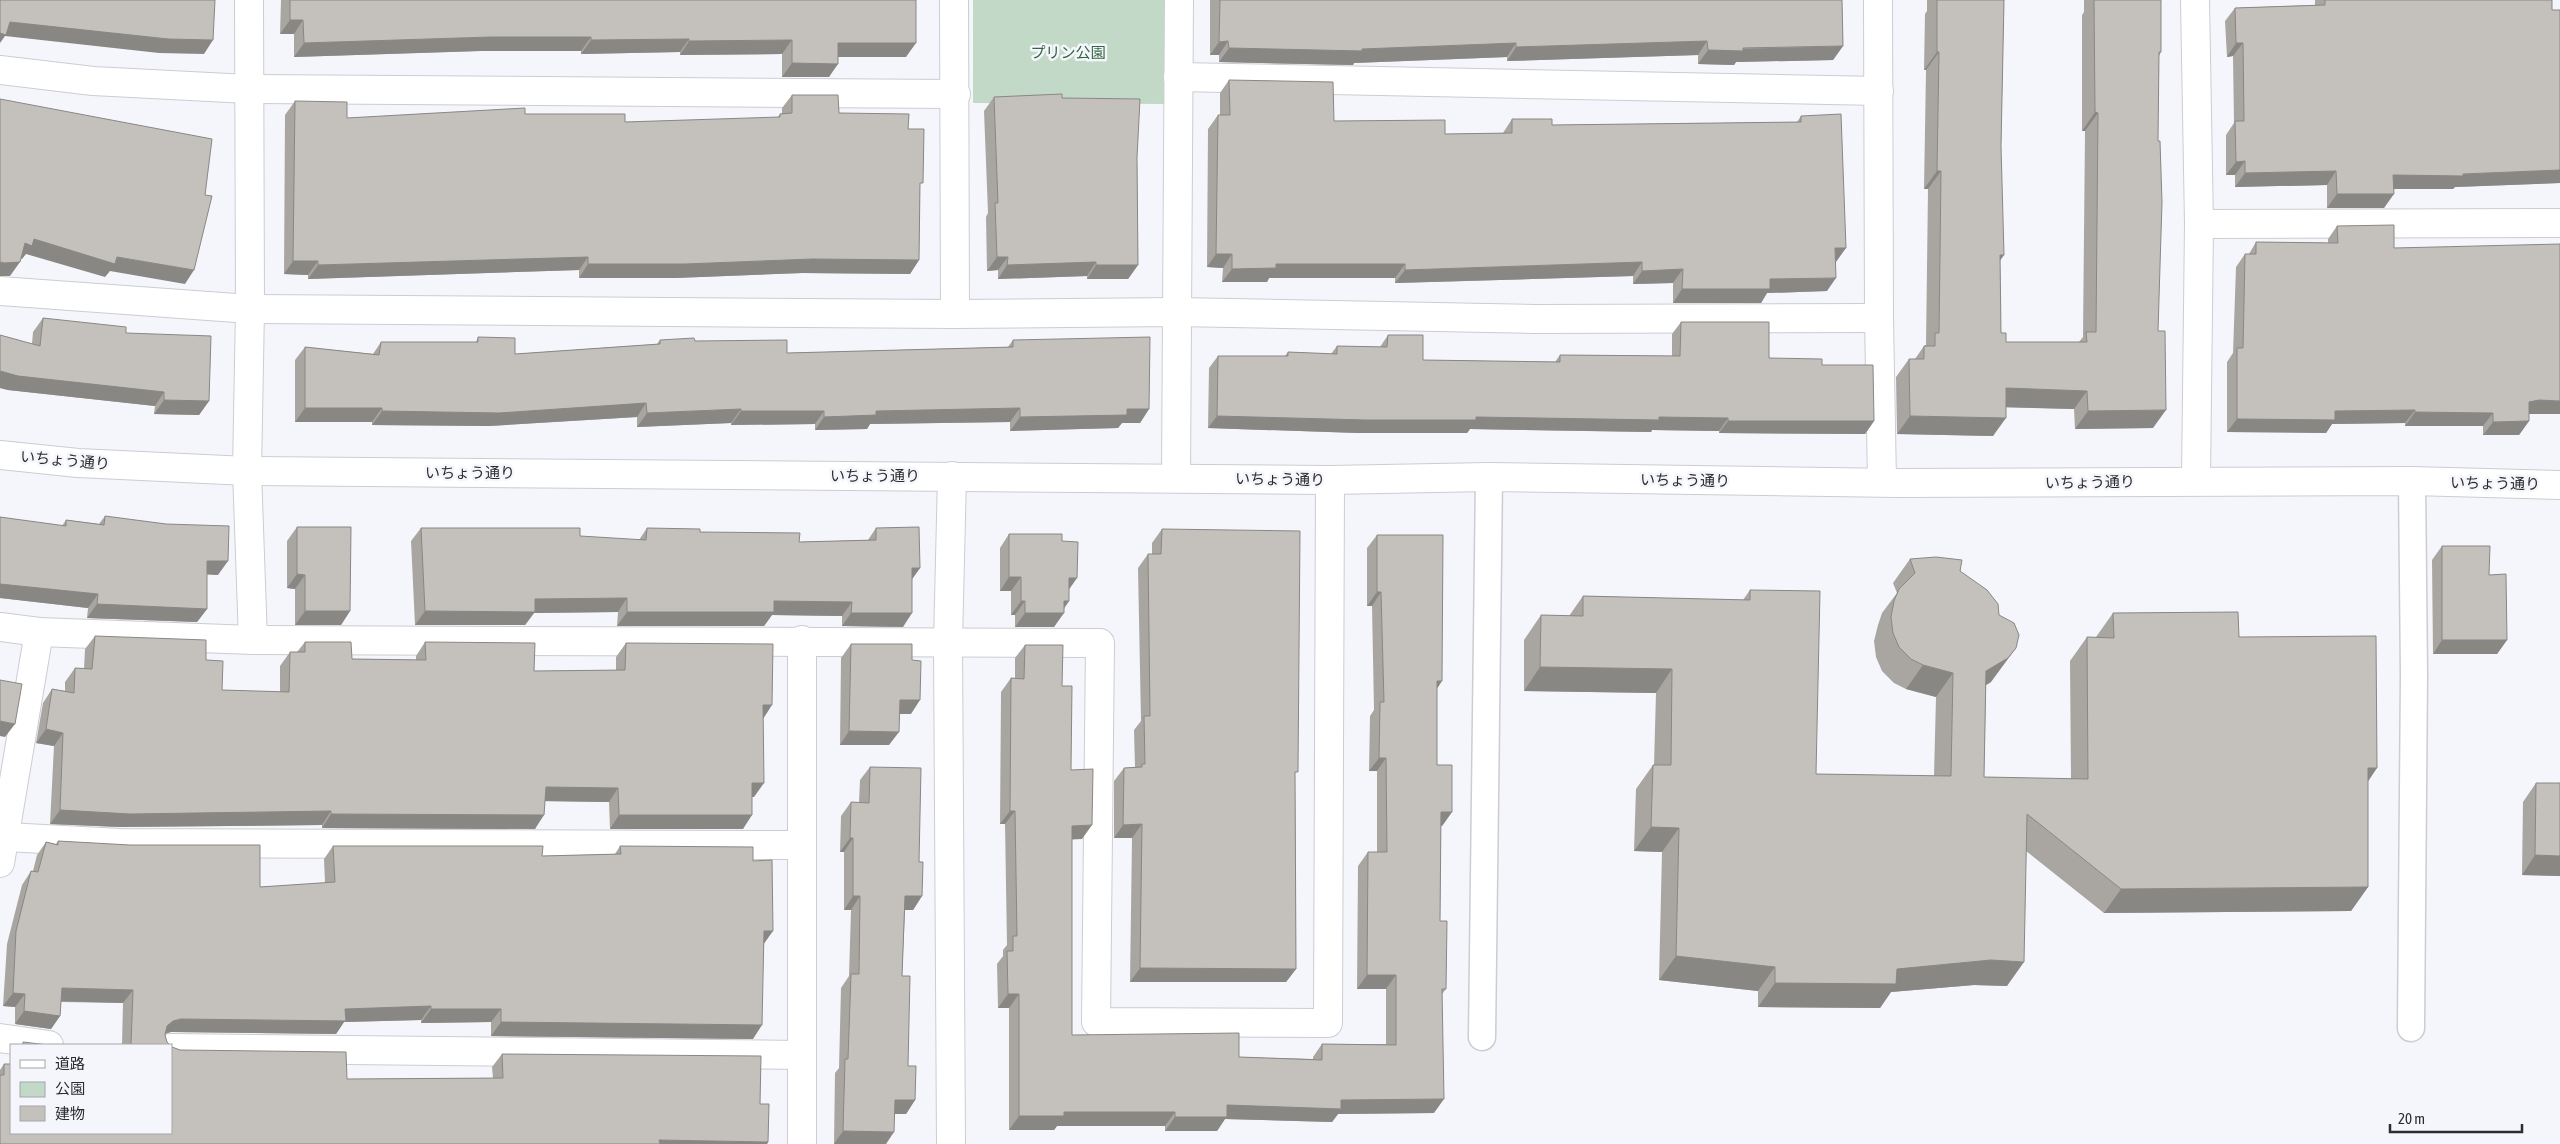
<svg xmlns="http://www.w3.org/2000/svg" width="2560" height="1144" font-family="'Asap Condensed','Noto Sans JP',sans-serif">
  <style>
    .green { fill: #c3d9c8 }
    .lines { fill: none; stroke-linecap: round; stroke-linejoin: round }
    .lane-casing { stroke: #cbcdd2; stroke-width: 29 }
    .street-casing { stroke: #cbcdd2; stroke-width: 30 }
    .secondary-casing { stroke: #cbcdd2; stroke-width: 30 }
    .lane { stroke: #fff; stroke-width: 26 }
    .street { stroke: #fff; stroke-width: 28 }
    .secondary { stroke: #fff; stroke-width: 28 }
    .wall { fill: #a9a6a2 }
    .shaded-wall { fill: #898784 }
    .building { fill: #c4c1bc; stroke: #898784 }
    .labels { text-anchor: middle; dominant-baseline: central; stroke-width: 5; stroke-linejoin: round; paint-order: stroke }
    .park-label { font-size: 15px; fill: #326542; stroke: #f5f6fc }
    .street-label { font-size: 15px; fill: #2c2c2e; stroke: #f5f6fc }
  </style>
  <rect width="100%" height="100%" fill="#f5f6fc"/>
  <path class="green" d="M973,0H1164V104L973,103Z"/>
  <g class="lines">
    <defs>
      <g id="lane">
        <path d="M2411,1028L2414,675L2412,481"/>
        <path d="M1482,1037L1489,477"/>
      </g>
      <g id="street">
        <path d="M249,0L250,309L247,471L253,640"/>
        <path d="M954,0L955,314"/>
        <path d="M1878,0L1879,318L1882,482"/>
        <path d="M2195,0L2199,224L2196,480"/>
        <path d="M0,70L93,81L248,89L956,94"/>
        <path d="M1178,77L1879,91"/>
        <path d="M2199,224L2560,223"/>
        <path d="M0,291L250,309L955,314L1176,312L1535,319L1879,318"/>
        <path d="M1176,477L1179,0"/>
        <path d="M0,627L39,632L253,640L1100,643L1096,1022L1328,1023L1330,480"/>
        <path d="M802,640V1144"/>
        <path d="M6,837L120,843L802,845"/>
        <path d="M0,863L39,632"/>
        <path d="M0,1038L49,1045"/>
        <path d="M171,1048L802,1055"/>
        <path d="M951,1144L948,642L952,476"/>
      </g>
      <path id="secondary" d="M0,455L78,463L247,471L1330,480L1489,477L1898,483L2412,481L2560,485"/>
    </defs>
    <use href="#lane" class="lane-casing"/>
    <use href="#street" class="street-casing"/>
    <use href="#secondary" class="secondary-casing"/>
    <use href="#lane" class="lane"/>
    <use href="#street" class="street"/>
    <use href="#secondary" class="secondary"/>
  </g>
  <g class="wall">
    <path d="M281,0H916L906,57H838L829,77H782V54L680,55V52L581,54V51H480L294,57V34H280Z"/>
    <path d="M1210,0H1842L1843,46L1833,60L1736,62L1734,65L1698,64V55L1507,61V57L1354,63L1353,65L1219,62V55H1210Z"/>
    <path d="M1927,0H2004L2001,146L2000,261L2001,333L2006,342H2079L2083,337L2085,131H2082V15L2084,12V0H2161V52L2159,56L2153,428L2075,429L2074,409L2006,407L1993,436L1897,434L1896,377L1909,359H1915L1924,346L1926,345L1928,189H1924L1926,70H1924L1925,14L1927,11Z"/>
    <path d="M2315,0H2552V10H2560V183L2455,187L2453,189H2393L2384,208H2327V185L2235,187V175H2226V135L2234,123L2233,56L2227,57L2225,21L2235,8L2315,5Z"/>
    <path d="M1229,80L1334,121L1445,134L1503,133L1512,119L1552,125L1797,122L1801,116L1836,262L1827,291L1767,293L1761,303H1673V283L1633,284V276L1395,283V278H1269L1267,282H1222L1223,268L1207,267L1208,129L1218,115H1220V93Z"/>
    <path d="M792,95L839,113L908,129L920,187L919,260L910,274L802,273L675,278H579V270L308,279V275L284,274L285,115L295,101L347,118L525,114L625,122L777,118L780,114L782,113V108Z"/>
    <path d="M994,97L1062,98L1137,158L1138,265L1128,279H1087V276L998,279V270L987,271L986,217L988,213L984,111Z"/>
    <path d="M2337,226L2394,248L2560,414H2529V421L2519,435H2483V426H2405V423L2332,424L2326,433L2227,432V362L2233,353L2236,267L2245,254H2249L2256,242L2328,243V239Z"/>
    <path d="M43,318L126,333L209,401L199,415L154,414L155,406L8,390L0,388V335L32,344L33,332Z"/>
    <path d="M1681,322L1769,358L1822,365L1874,421L1865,434L1719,433V431L1652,430L1651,432L1470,429L1467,433H1358L1208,428L1209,368L1218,356H1285L1288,352L1331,354L1337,346L1380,347L1388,335L1423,360L1555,362L1560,355L1672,356V334Z"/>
    <path d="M478,337L515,354L657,344L660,340L695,341L787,353L1008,347L1013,340L1149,409L1140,423H1122L1118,428L1010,431V422L870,424L867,429L815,430V424L731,425V423L637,427V417L489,426L372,425V422H295V360L305,347L373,354L381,342H476Z"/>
    <path d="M105,516L218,575L207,574V609L197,622L87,618L88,608L0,598V517L62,526L66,520L99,524Z"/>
    <path d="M297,527L350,611L341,625H295V589L287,588V541Z"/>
    <path d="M421,528L639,540L647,528L700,532L799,542L868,540L876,528L920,568L912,579L903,627L842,626V616L772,615L764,626H617L618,612L534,613L525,625H415L411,541Z"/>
    <path d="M1162,529L1295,777L1296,969L1286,982H1130L1132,838H1114V781L1124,768L1135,767L1134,730L1141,721L1138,568L1148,554H1152V543Z"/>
    <path d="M1009,534L1069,590V601L1064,609L1054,627H1015V615H1011V591H1000V548Z"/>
    <path d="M1377,535L1437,688V765L1452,812L1442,826H1441L1440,921L1446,989L1442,994L1434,1113L1338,1114L1332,1122L1225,1119L1217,1131H1165V1126H1057L1054,1130H1009V1008H998L997,964L1003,956V950L1007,945L1005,824H1000L1001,692L1011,678H1015V658L1025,645L1062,686L1071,770L1082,839H1072V1035L1239,1057L1313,1059V1057L1322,1044H1386V989H1357L1358,866L1368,852H1377V771H1369L1370,716L1374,710L1372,606H1367V548Z"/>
    <path d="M2442,546L2489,575L2507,640L2497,654H2433L2432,560Z"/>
    <path d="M1910,559L1960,571L1991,682L1986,685L1984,777L2071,779L2070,661L2087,637H2096L2113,613L2239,637L2368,782V887L2351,911L2104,913L2026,851L2007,986L1974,985L1891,992L1880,1008L1758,1007V991L1659,980L1662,852L1634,851L1636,789L1653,765H1654L1656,693L1524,691V640L1541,615L1569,616L1583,596L1743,600L1750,590L1816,774L1934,776L1936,697L1906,689L1894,683L1882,671L1876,657L1874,641L1878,625L1882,613L1897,593L1893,583Z"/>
    <path d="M95,636L206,660L222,690L280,692V666L290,652H297L305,642L352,659L416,660V656L425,642L534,671L616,670V657L626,643L763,718L754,797H752L743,829H610L609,802L545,801L535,829L322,828V825L120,827L50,824L54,746L36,743L43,703L52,689L65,691V682L75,668L84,669L85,649Z"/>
    <path d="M851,644L911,714H899L889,745H840L841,658Z"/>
    <path d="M870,767L919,862L922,896L913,910H905L902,976L908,1066L915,1100L906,1114H895L886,1144H834L835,1073L839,1068L841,988L849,976L851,910H844V852H840L841,816L851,802L859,803L860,780Z"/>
    <path d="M2536,783L2560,876L2522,875L2523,802Z"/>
    <path d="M58,841L260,887L325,883L324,859L333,846L542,856L615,854L620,846L753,861L764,944L753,1039L491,1036V1022L421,1023V1020L344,1022L336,1034L171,1032L165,1034L167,1042L170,1045H122L123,1003L61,1002L60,1016L51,1029L15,1024V1007L3,1006L7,944L22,885L31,871H33L37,855L46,842L56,844Z"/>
    <path d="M172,1047L180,1050L347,1079L493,1078L492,1067L502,1054L760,1104L768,1142L767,1144H0V1070L4,1064L171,1133Z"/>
  </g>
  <g class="shaded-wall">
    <path d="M290,20H303L294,34H280Z"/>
    <path d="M10,22L213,40L204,54L159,53L5,36L0,43V33Z"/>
    <path d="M490,37H591L581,51H480L294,57L304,43Z"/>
    <path d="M689,39L680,52L581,54L591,40Z"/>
    <path d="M792,40L782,54L680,55L689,41Z"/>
    <path d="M1228,41L1219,55H1210L1219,42Z"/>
    <path d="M1707,41L1698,55L1507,61L1516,47Z"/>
    <path d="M838,43H916L906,57H828Z"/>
    <path d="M1516,43L1507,57L1354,63L1353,65L1219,62L1229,48L1362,49Z"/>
    <path d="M2236,43H2243L2233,56L2227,57Z"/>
    <path d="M1843,46L1833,60L1736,62L1734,65L1698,64L1708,50Z"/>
    <path d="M1937,52H1939L1926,70H1924Z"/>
    <path d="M792,63L838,64L829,77H782Z"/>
    <path d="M2095,112L2098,113L2085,131H2082Z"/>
    <path d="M2245,161L2235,175H2226L2236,162Z"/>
    <path d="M2560,170V183L2455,187L2453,189H2384L2393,175L2463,174Z"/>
    <path d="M1937,171H1941L1928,189H1924Z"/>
    <path d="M2336,171L2327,185L2235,187L2245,173Z"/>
    <path d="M2337,194H2394L2384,208H2327Z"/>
    <path d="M34,239L117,257L194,270L185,284L110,271L105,277L26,254L22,259L15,257L25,243Z"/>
    <path d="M1835,248H1846L1836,262H1825Z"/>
    <path d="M1216,254H1232L1223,268L1207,267Z"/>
    <path d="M2000,255H2004L1991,274Z"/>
    <path d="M588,257L579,270L308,279L318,265Z"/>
    <path d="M997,257H1008L998,270L987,271Z"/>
    <path d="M812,259L919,260L910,274L802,273L675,278H579L588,264Z"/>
    <path d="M293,261H318L308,275L284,274Z"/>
    <path d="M0,262H20L10,276H0Z"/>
    <path d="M1096,262L1087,276L998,279L1007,265Z"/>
    <path d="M1642,262L1633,276L1395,283L1405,270Z"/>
    <path d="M1276,264H1405L1395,278H1269L1267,282H1222L1232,269Z"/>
    <path d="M1096,265H1138L1128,279H1087Z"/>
    <path d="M1683,269L1673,283L1633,284L1642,271Z"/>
    <path d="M1836,278L1827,291L1767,293L1761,303H1673L1682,289L1770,279Z"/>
    <path d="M0,371L164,392L155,406L8,390L0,388Z"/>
    <path d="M2006,388L2087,391L2074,409L1993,407Z"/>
    <path d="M164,400L209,401L199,415L154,414Z"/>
    <path d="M2539,400L2560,401V414H2529L2519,415L2529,402Z"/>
    <path d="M646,403L637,417L489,426L372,425L382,411Z"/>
    <path d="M305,408H382L372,422H295Z"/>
    <path d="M1020,408L1010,422L870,424L867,429L815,430L824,417L876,411Z"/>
    <path d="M741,409L731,423L637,427L647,413Z"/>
    <path d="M1127,409H1149L1140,423H1122L1118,428L1010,431L1020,417Z"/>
    <path d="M2166,410L2153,428L2075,429L2088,411Z"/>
    <path d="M2415,410L2405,423L2332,424L2326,433L2227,432L2237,419L2335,411Z"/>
    <path d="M741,411H824L815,424L731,425Z"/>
    <path d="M2415,412L2493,413L2483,426H2405Z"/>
    <path d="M1217,416L1659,417L1728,418L1719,431L1652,430L1651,432L1470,429L1467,433H1358L1208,428Z"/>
    <path d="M1910,416L2006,418L1993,436L1897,434Z"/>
    <path d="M1728,421H1874L1865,434L1719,433Z"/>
    <path d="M2529,421L2519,435H2483L2493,422Z"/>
    <path d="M207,561H228L218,575L198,574Z"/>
    <path d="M912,568H920L910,582Z"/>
    <path d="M297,574L305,575L295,589L287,588Z"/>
    <path d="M1009,577H1021L1011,591H1000Z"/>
    <path d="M1069,578H1077L1068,591Z"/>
    <path d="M0,584L98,594L88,608L0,598Z"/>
    <path d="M1377,592H1381L1372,606H1367Z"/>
    <path d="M627,598L618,612L534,613L525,625H415L425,611L535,599Z"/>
    <path d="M774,601L852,602L842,616L772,615L764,626H617L627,612Z"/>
    <path d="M1021,601H1025L1015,615H1011Z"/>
    <path d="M1064,601H1069L1060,613H1064L1054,627H1015L1025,613Z"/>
    <path d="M97,604L207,609L197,622L87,618Z"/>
    <path d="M305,611H350L341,625H295Z"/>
    <path d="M851,613H912L903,627L842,626Z"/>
    <path d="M2442,640H2507L2497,654H2433Z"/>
    <path d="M2016,648L1991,682L1969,695L1986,671Z"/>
    <path d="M1923,665L1953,673L1936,697L1906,689Z"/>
    <path d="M1540,667L1672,669L1656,693L1524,691Z"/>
    <path d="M1437,681H1442L1433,695Z"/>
    <path d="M900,700H920L911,714H890Z"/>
    <path d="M763,705H772L763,719Z"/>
    <path d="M0,721L15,724L5,737L0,736Z"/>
    <path d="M46,729L63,733L54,746L36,743Z"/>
    <path d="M849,731L899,732L889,745H840Z"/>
    <path d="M1379,758H1386L1377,771H1369Z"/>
    <path d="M2368,768H2377L2361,792Z"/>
    <path d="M752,783H764L754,797H743Z"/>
    <path d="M546,787L618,788L609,802L536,801Z"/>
    <path d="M60,810L331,811L322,825L120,827L50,824Z"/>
    <path d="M1010,811H1015L1005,824H1000Z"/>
    <path d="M1441,812H1452L1442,826H1432Z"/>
    <path d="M331,814L544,815L535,829L322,828Z"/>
    <path d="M619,815H752L743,829H610Z"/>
    <path d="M1142,824L1132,838H1114L1123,825Z"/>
    <path d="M1092,825L1082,839L1062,840L1072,826Z"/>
    <path d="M1651,827L1679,828L1662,852L1634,851Z"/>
    <path d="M850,838H853L844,852H840Z"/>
    <path d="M2535,855L2560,856V876L2522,875Z"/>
    <path d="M2368,887L2351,911L2104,913L2121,889Z"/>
    <path d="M853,896H860L851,910H844Z"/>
    <path d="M905,896H922L913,910H896Z"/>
    <path d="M764,931H773L763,945Z"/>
    <path d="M1676,956L1775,967L1758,991L1659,980Z"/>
    <path d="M1991,960L2024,962L2007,986L1974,985L1891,992L1880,1008L1758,1007L1775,983L1897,969Z"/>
    <path d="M1140,968L1296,969L1286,982H1130Z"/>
    <path d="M1367,975H1396L1386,989H1357Z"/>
    <path d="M62,988L133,990L123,1003L52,1001Z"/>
    <path d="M13,993L25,994L15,1007L3,1006Z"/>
    <path d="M1008,994H1019L1009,1008H998Z"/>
    <path d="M431,1006L421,1020L344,1022L336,1034L171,1032L164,1034L167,1026L173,1021L181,1019L345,1009Z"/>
    <path d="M431,1009H501L491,1022L421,1023Z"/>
    <path d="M24,1011L60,1016L51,1029L15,1024Z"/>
    <path d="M501,1022L762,1025L753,1039L491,1036Z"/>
    <path d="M1444,1099L1434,1113L1338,1114L1332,1122L1225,1119L1217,1131H1165L1175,1117L1227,1105L1341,1100Z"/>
    <path d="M895,1100H915L906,1114H886Z"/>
    <path d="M1064,1112H1175L1165,1126H1057L1054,1130H1009L1019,1116Z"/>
    <path d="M843,1131L894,1132L886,1144H834Z"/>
    <path d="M659,1140L768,1142L767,1144H656Z"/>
  </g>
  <g class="building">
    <path d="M0,0H215L213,40L168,39L10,22L6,35L0,33Z"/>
    <path d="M290,0H916V43H838V64L792,63V40L689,41V39L591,40V37H490L304,43L303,20H290Z"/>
    <path d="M1220,0H1842L1843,46L1743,48V51L1708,50L1707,41L1516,47V43L1362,49V51L1229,48L1228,41L1219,42Z"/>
    <path d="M1937,0H2004L2001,146L2004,255H2000L2001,333H2006V342H2087L2086,332H2096L2098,113L2095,112L2094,0H2161V52H2159L2158,141H2160L2162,202L2158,331H2165L2166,410L2088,411L2087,391L2006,388V418L1910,416L1909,359H1924V346H1935V333H1939L1941,171H1937L1939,52H1937Z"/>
    <path d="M2325,0H2552V10H2560V170L2463,174V176L2393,175L2394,194H2337L2336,171L2245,173V161L2236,162L2235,121H2244L2243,43H2236L2235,8L2325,5Z"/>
    <path d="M1229,80L1333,82L1334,121L1445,120V134L1512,133V119H1552V125L1801,122V116L1841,114L1846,248H1835L1836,278L1770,279V289H1682L1683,269L1642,271V262L1405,270V264H1276V268L1232,269V254H1216L1218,115H1230Z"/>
    <path d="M1062,94V98L1140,99L1137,158L1138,265H1096V262L1007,265L1008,257H997L995,203H998L994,97Z"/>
    <path d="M792,95H838L839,113L909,114L908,129H924L923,183H920L919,260L812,259L685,264H588V257L318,265V261H293L295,101L347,102V118L525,108V114H625V122L780,117V114L792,113Z"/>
    <path d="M0,99L212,139L205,195L212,196L194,270L117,257L115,264L34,239L32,246L25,243L20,262L4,263L0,262Z"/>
    <path d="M2394,225V248L2560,244V401L2539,400L2529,402V421L2493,422V413L2415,412V410L2335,411V420L2237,419V348H2243L2245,254H2256V242L2338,243L2337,226Z"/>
    <path d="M43,318L126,327V333L211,336L209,401L164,400V392L18,376L0,371V335L40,346Z"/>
    <path d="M1681,322H1769V358L1822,359V365H1873L1874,421H1728V418L1659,417V420L1476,417V420H1366L1217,416L1218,356H1288V352L1337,354V346L1387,347L1388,335H1423V360L1560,362V355L1680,356Z"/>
    <path d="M478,337L515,338V354L660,344V340L694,338L695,341L787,340V353L1013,347V340L1150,337L1149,409H1127V415L1020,417V408L876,411V415L824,417V411H741V409L647,413L646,403L499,413L382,411V408H305V347L379,355L381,342H478Z"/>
    <path d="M105,516L166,524L229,526L228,561H207V609L97,604L98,594L0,584V517L66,526V520L104,525Z"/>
    <path d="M297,527H351L350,611H305V575L297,574Z"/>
    <path d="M919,527L920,568H912V613H851L852,602L774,601V612H627V598L535,599V612L425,611L421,528H580V536L646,540L647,528L700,529V532L800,533L799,542L876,540V528Z"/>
    <path d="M1162,529L1300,531L1298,772H1295L1296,969L1140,968L1142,824L1123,825L1124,768L1142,767V764H1145L1144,716H1150L1148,554H1161Z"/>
    <path d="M1009,534H1062V541L1078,542L1077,578H1069V601H1064V613H1025V601H1021V577H1009Z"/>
    <path d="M1377,535H1443L1442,681H1437V765H1452V812H1441L1440,921H1447L1446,989H1442L1444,1099L1341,1100V1109L1227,1105V1117H1175V1112H1064V1116H1019V994H1008L1007,951H1013V936H1017L1015,811H1010L1011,678L1024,679L1025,645H1063L1062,686H1072L1071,770L1093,769L1092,825L1072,826V1035L1239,1033V1057L1322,1060V1044L1396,1045V975H1367L1368,852H1387L1386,758H1379L1380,702H1384L1381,592H1377Z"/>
    <path d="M2442,546H2490L2489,575L2506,574L2507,640H2442Z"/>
    <path d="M1936,557L1962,560L1960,571L1987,590L1998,604L1999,615L2014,623L2019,635L2016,648L2008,658L1986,671L1984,777L2088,779L2087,637L2114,638L2113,613L2238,612L2239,637L2376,636L2377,768H2368V887L2121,889L2027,814L2024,962L1991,960L1897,969L1896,984L1775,983V967L1676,956L1679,828L1651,827L1653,765H1671L1672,669L1540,667L1541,615L1583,616V596L1750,600V590L1820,591L1816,774L1951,776L1953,673L1923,665L1911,659L1899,647L1893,633L1891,617L1894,601L1899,589L1915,573L1910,559Z"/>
    <path d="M95,636L206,640V660L223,661L222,690L289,692L290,652H305V642H351L352,659L426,660L425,642L535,643L534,671L625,670L626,643L773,644L772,705H763L764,783H752V815H619L618,788L546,787L544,815L331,814V811L130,814L60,810L63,733L46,729L52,689L74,693L75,668L92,669Z"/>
    <path d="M851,644H912V660L921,661L920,700H900L899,732L849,731Z"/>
    <path d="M0,680L22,684L15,724L0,721Z"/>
    <path d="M870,767L921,768L919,862H923L922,896H905L902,976H910L908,1066H916L915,1100H895L894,1132L843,1131L845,1059H848L851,974H859L860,896H853V838H850L851,802L869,803Z"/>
    <path d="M2536,783H2560V856L2535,855Z"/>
    <path d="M58,841L130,845H260V887L335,882L333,846H543L542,856L621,854L620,846L753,847V861L772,860L773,931H764L762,1025L501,1022V1009H431V1006L345,1009L346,1021L181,1019L173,1021L167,1026L165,1035L167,1042L170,1045H131L133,990L62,988L60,1016L24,1011L25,994L13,993L16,931L31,871L38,872L46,842L58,845Z"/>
    <path d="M23,1042L48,1045H23Z"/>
    <path d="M171,1046L172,1047L180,1050L346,1052L347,1079L503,1078L502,1054L761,1056L760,1104H769L768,1142L659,1140L660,1144H0V1075H4V1064H11V1133H171Z"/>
  </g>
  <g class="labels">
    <g class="park-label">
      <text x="1068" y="52">プリン公園</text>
    </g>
    <g class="street-label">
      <text transform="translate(65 460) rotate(5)">いちょう通り</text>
      <text x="470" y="472">いちょう通り</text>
      <text x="875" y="475">いちょう通り</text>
      <text transform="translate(1280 479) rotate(1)">いちょう通り</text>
      <text transform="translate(1685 480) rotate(1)">いちょう通り</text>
      <text transform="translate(2090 482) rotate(-1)">いちょう通り</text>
      <text transform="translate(2495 483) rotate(1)">いちょう通り</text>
    </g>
  </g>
  <rect x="10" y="1044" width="162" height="90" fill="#f5f6fc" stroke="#a5a5aa"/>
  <rect x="20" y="1060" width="25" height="8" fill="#ffffff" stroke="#a5a5aa"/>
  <text x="55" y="1069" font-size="15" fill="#2c2c2e">道路</text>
  <rect x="20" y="1082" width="25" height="15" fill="#c3d9c8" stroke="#a5a5aa"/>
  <text x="55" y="1094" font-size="15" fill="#2c2c2e">公園</text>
  <rect x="20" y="1106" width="25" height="15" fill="#c4c1bc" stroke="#a5a5aa"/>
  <text x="55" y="1119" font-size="15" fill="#2c2c2e">建物</text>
  <path d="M2390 1124v8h132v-8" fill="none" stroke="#2c2c2e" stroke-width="2.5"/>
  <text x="2398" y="1124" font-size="15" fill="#2c2c2e" stroke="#f5f6fc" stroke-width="4" paint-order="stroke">20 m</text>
</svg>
